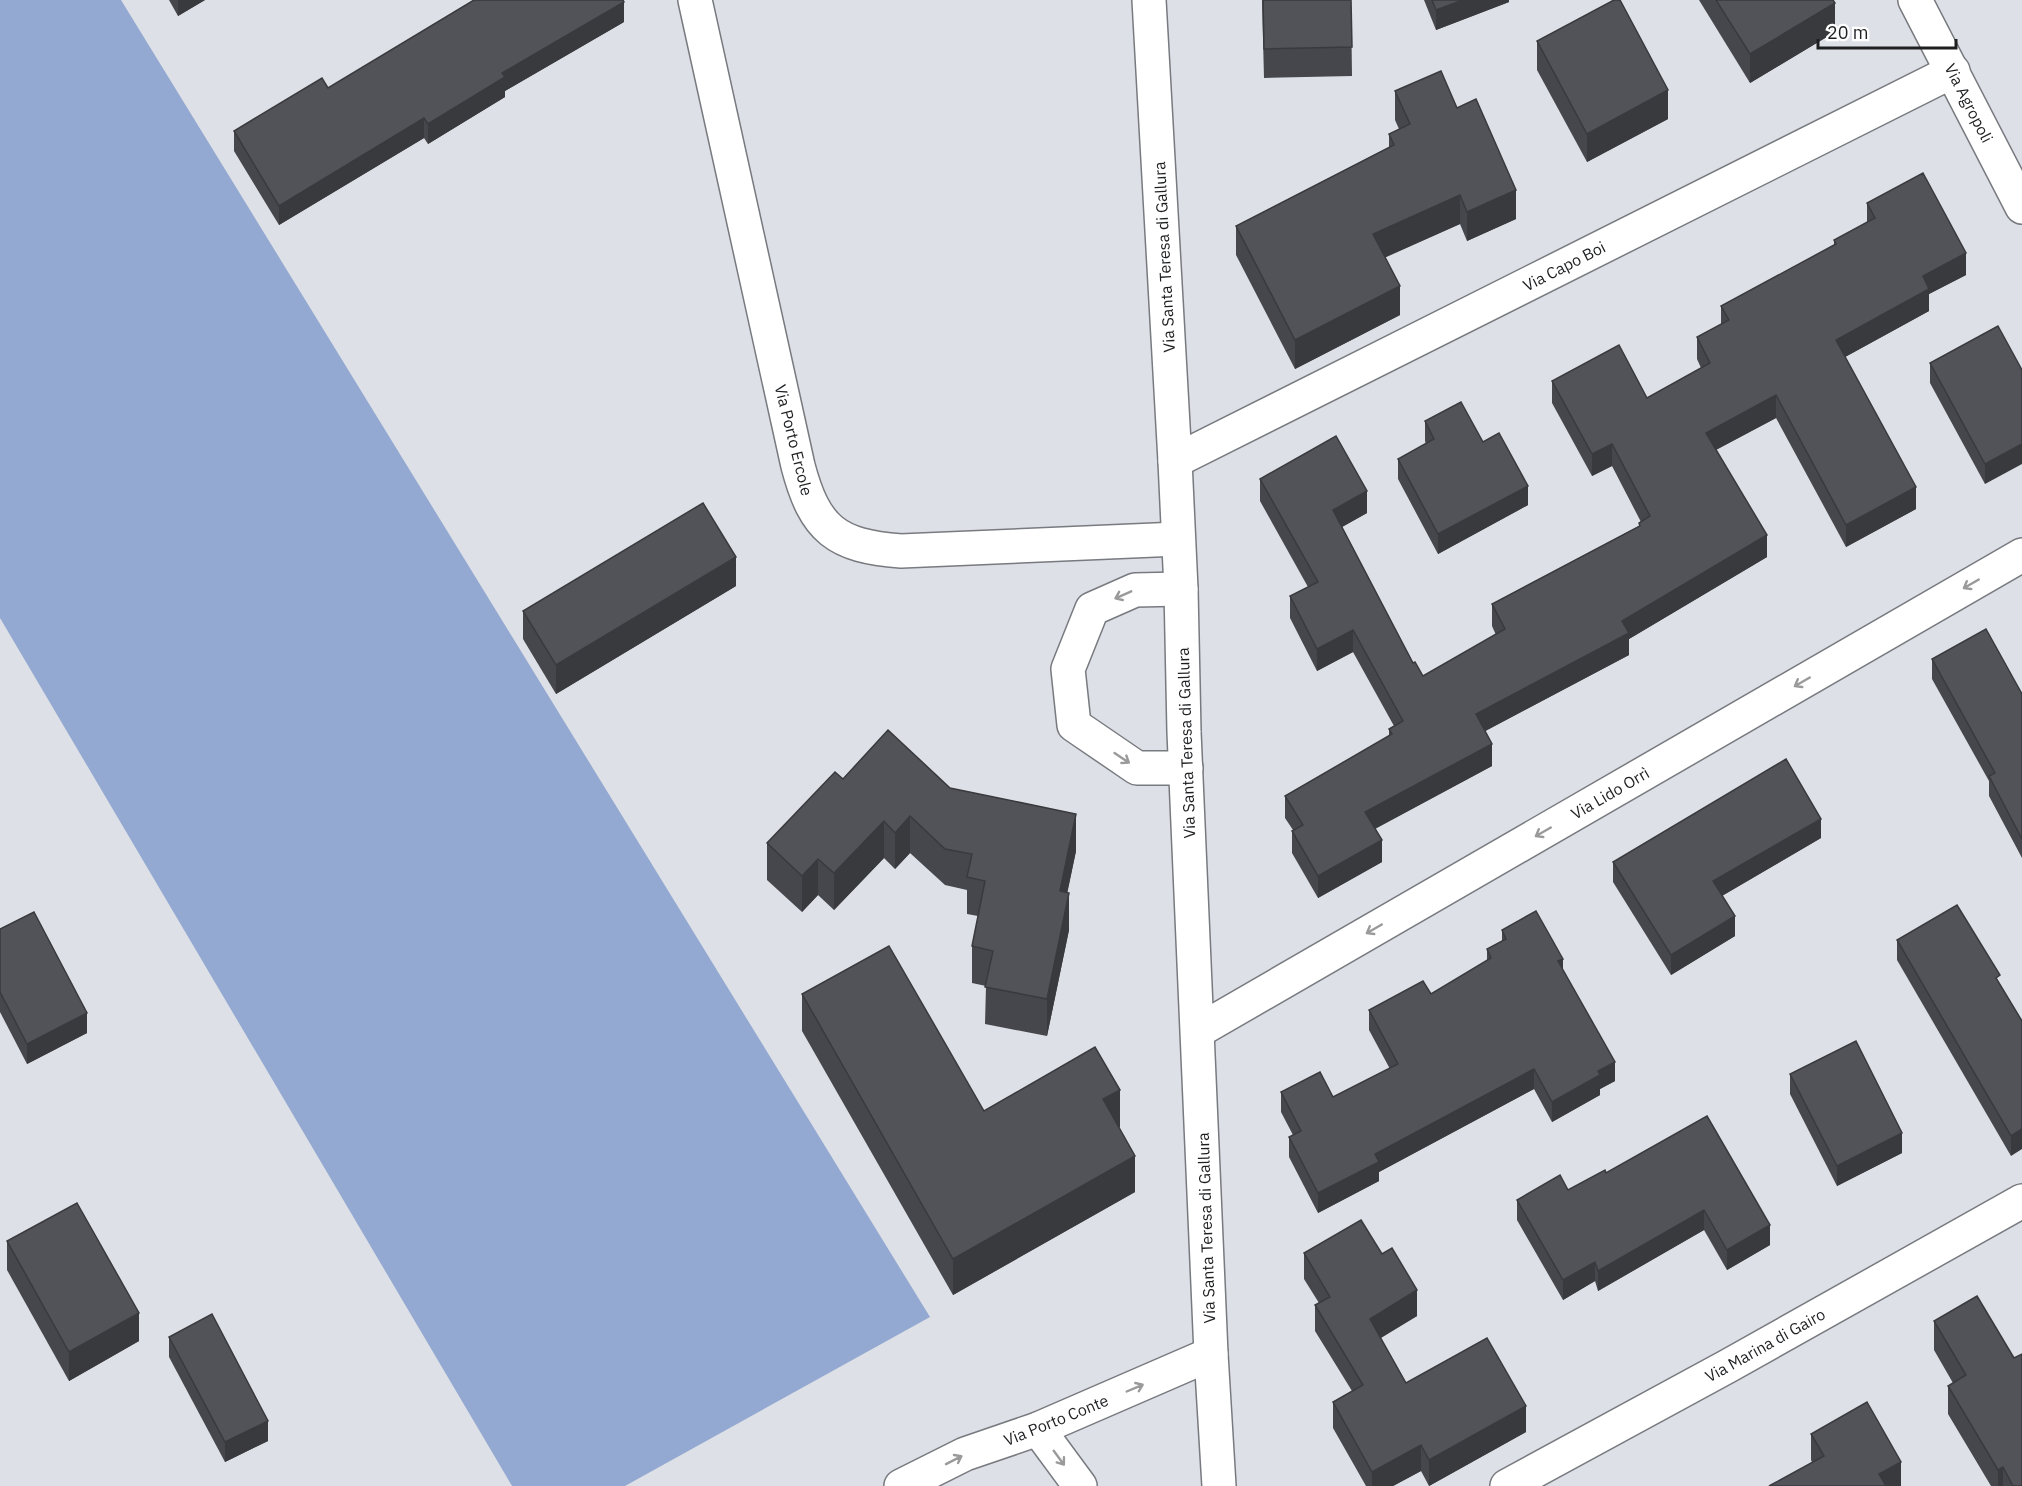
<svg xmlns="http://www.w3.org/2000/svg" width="2022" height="1486" font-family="'IBM Plex Sans',sans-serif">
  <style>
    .forest { fill: #94a9d1 }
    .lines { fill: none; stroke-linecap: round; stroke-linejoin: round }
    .minor-casing { stroke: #777a7f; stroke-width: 36 }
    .minor { stroke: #fff; stroke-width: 33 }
    .wall { fill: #46474c }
    .shaded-wall { fill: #393a3e }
    .building { fill: #515358; stroke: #393a3e; stroke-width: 1.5 }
    .oneway { stroke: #9a9a9b }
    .labels { text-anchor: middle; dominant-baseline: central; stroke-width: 6; stroke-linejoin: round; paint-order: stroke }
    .street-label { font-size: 16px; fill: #1e1f21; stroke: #fff }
  </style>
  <rect width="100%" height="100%" fill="#dde0e6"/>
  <path class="forest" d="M0,0H121L930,1317L625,1486H512L0,618Z"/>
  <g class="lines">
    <defs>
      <g id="minor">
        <path d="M695,0L798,466C815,530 836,546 901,551L1178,539"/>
        <path d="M1149,0L1175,461L1181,589L1184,732L1211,1354L1219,1486"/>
        <path d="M1915,0L2022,207"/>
        <path d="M1175,461L1953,71"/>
        <path d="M1181,589L1135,590L1092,609L1068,669L1074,725L1137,768H1186"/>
        <path d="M1198,1031L2022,555"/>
        <path d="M1038,1429L1080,1486"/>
        <path d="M901,1486L965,1454L1038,1429L1211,1354"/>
        <path d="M1507,1486L1728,1366L2022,1201"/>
      </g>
    </defs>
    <use href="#minor" class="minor-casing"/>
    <use href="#minor" class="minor"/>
  </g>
  <g class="wall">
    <path d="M169,0H205L178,16Z"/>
    <path d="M1262,0H1351L1352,76L1264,78Z"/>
    <path d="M1424,0H1509V2L1436,30Z"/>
    <path d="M1699,0H1833L1835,32L1750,83Z"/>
    <path d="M624,22L505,91V97L428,144L424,138L279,225L234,151V131L328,88Z"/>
    <path d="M1537,41L1668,119L1587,162L1537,70Z"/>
    <path d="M1395,91L1457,108L1516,219L1467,241L1460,224L1385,257L1400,315L1295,369L1236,255V226L1389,147V134L1399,129L1395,120Z"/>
    <path d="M1867,203L1966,275L1929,294V311L1845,357L1916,509L1846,547L1776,418L1716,450L1767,557L1629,639V655L1485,731L1492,766L1375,829L1382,862L1318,898L1292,853V831L1293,830L1285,818V796L1389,736V729L1394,726L1353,652L1317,671L1290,618V596L1308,587L1260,501V479L1367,513L1342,527L1413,663L1423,676L1496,635L1492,626V604L1639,526V523L1641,522L1612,466L1592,476L1552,403V381L1647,398L1701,368L1697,359V337L1721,324V306L1834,245V240L1867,222Z"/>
    <path d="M1998,326L1985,484L1930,383V363Z"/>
    <path d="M1425,421L1483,442L1528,505L1438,554L1398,479V459L1426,444L1425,441Z"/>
    <path d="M736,586L556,694L523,639V611Z"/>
    <path d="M1932,659L2022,694V858L1989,796V781L1932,679Z"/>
    <path d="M843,779L950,788L1076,851L1067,893L1069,930L1047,1036L985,1024L986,986L972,983V946L978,916L967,914V890L945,885L910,853L895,869L884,858L834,910L818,895L802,912L767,880V843Z"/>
    <path d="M1821,838L1722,896L1735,936L1671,975L1613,882V862Z"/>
    <path d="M0,929L87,1033L27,1064L0,1012Z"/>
    <path d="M1502,930L1563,970L1615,1081L1600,1089V1095L1552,1122L1534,1089L1379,1172V1181L1318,1213L1289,1157V1137L1293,1135L1281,1112V1092L1333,1097L1390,1069L1369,1030V1010L1431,994L1487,961V949L1502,941Z"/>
    <path d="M1897,940L2000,984L2022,1021L2011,1156L1897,960Z"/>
    <path d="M802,994L984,1111L1120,1127H1119L1135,1192L953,1295L802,1031Z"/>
    <path d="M1790,1074L1902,1153L1837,1186L1790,1094Z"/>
    <path d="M1707,1116L1770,1245L1727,1270L1704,1230L1598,1291L1595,1281L1563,1300L1517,1220V1200L1568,1190L1606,1173Z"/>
    <path d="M7,1241L139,1341L69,1381L7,1270Z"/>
    <path d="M1304,1253L1417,1316L1381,1338L1406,1383L1526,1432L1429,1486L1421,1471L1393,1486H1366L1333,1428V1402L1352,1391L1315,1331V1305L1319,1303L1304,1279Z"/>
    <path d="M1977,1296L2022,1486H1991L1948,1414V1386L1953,1383L1934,1350V1321Z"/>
    <path d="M169,1337L268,1441L225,1462L169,1357Z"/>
    <path d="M1811,1434L1901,1486L1812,1462L1811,1460Z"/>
  </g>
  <g class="shaded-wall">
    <path d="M178,0H205L178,16Z"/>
    <path d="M1463,0H1509V2L1436,30V10Z"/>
    <path d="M624,2V22L505,91V97L428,144V124L502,73Z"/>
    <path d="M1835,3V32L1750,83V54Z"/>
    <path d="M1668,90V119L1587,162V134Z"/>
    <path d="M424,118V138L279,225V206Z"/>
    <path d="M1516,190V219L1467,241V212Z"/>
    <path d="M1460,195V224L1373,263V234Z"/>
    <path d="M1966,253V275L1929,294V311L1836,362V340L1923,276Z"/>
    <path d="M1400,286V315L1295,369V340Z"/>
    <path d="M1776,395V418L1706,455V433Z"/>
    <path d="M1612,444V466L1592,476V454Z"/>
    <path d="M2022,444V464L1985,484V464Z"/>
    <path d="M1528,486V505L1438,554V534Z"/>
    <path d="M1916,487V509L1846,547V525Z"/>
    <path d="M1367,491V513L1333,532V510Z"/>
    <path d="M1767,535V557L1629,639V655L1476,736V714L1622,621Z"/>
    <path d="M736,557V586L556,694V665Z"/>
    <path d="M1353,630V652L1317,671V649Z"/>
    <path d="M1492,744V766L1365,834V812Z"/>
    <path d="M1076,814V851L1060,928V891Z"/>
    <path d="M910,816V853L895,869V833Z"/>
    <path d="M1821,819V838L1713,901V881Z"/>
    <path d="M884,821V858L834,910V873Z"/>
    <path d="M1382,840V862L1318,898V876Z"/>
    <path d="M818,859V895L802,912V876Z"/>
    <path d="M1069,893V930L1047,1036V999Z"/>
    <path d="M1735,916V936L1671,975V955Z"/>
    <path d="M1563,959V978L1558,961Z"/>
    <path d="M87,1013V1033L27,1064V1044Z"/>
    <path d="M1615,1062V1081L1600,1089V1095L1552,1122V1102L1598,1071Z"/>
    <path d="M1534,1069V1089L1379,1172V1181L1318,1213V1193L1375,1154Z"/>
    <path d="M1120,1090V1127L1103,1136V1099Z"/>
    <path d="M2022,1129V1149L2011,1156V1136Z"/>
    <path d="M1902,1133V1153L1837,1186V1166Z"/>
    <path d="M1135,1156V1192L953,1295V1259Z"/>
    <path d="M1704,1210V1230L1598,1291V1271Z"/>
    <path d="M1770,1225V1245L1727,1270V1250Z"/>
    <path d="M1595,1262V1281L1563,1300V1280Z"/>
    <path d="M1417,1290V1316L1370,1344V1319Z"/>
    <path d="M139,1313V1341L69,1381V1352Z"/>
    <path d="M1526,1406V1432L1429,1486V1460Z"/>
    <path d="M268,1421V1441L225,1462V1442Z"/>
    <path d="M1421,1445V1471L1393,1486H1372V1472Z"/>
    <path d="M1901,1462V1486H1879V1474Z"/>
    <path d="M2003,1467V1486H1998V1470Z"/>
  </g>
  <g class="building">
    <path d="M474,0H623L624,2L502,73L505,77L428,124L424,118L279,206L234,131L322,78L328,88Z"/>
    <path d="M1263,0H1351L1352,47L1264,49Z"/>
    <path d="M1432,0H1463L1436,10Z"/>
    <path d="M1614,0H1620L1668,90L1587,134L1537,41Z"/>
    <path d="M1716,0H1833L1835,3L1750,54Z"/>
    <path d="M1441,71L1457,108L1476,99L1516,190L1467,212L1460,195L1373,234L1400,286L1295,340L1236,226L1394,145L1389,134L1410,124L1395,91Z"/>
    <path d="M1923,173L1966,253L1923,276L1929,289L1836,340L1916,487L1846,525L1776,395L1706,433L1767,535L1622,621L1629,633L1476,714L1492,744L1365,812L1382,840L1318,876L1292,831L1303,825L1285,796L1392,734L1389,729L1403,721L1353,630L1317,649L1290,596L1318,582L1260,479L1336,436L1367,491L1333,510L1413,663L1415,662L1423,676L1505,629L1492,604L1640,526L1639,523L1650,516L1612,444L1592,454L1552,381L1619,345L1647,398L1710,363L1697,337L1729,320L1721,306L1836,244L1834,240L1875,218L1867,203Z"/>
    <path d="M1998,326L2022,370V444L1985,464L1930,363Z"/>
    <path d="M1461,402L1483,442L1499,433L1528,486L1438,534L1398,459L1434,439L1425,421Z"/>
    <path d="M703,503L736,557L556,665L523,611Z"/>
    <path d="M1986,629L2022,694V839L1989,776L1995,773L1932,659Z"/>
    <path d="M888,730L950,788L1076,814L1060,891L1069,893L1047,999L985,987L993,951L972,946L985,881L967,877L972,854L945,849L910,816L895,833L884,821L834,873L818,859L802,876L767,843L835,772L843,779Z"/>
    <path d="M1786,759L1821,819L1713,881L1735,916L1671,955L1613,862Z"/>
    <path d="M1957,905L2000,975L1996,978L2022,1021V1129L2011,1136L1897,940Z"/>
    <path d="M1536,911L1563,959L1558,961L1615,1062L1598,1071L1600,1075L1552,1102L1534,1069L1375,1154L1379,1162L1318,1193L1289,1137L1301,1131L1281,1092L1320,1072L1333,1097L1398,1064L1369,1010L1423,981L1431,994L1491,958L1487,949L1506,939L1502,930Z"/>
    <path d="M34,912L87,1013L27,1044L0,992V929Z"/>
    <path d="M889,946L984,1111L1095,1047L1120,1090L1103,1099L1135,1156L953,1259L802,994Z"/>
    <path d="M1856,1041L1902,1133L1837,1166L1790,1074Z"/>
    <path d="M1707,1116L1770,1225L1727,1250L1704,1210L1598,1271L1595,1262L1563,1280L1517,1200L1560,1175L1568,1190L1605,1170L1606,1173Z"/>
    <path d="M77,1203L139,1313L69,1352L7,1241Z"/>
    <path d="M1361,1220L1382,1254L1392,1248L1417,1290L1370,1319L1406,1383L1487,1338L1526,1406L1429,1460L1421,1445L1372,1472L1333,1402L1363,1385L1315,1305L1330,1297L1304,1253Z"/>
    <path d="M1977,1296L2014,1358L2022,1354V1486H2013L2003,1467L1998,1470L1948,1386L1966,1375L1934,1321Z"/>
    <path d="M212,1314L268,1421L225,1442L169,1337Z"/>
    <path d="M1867,1402L1901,1462L1879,1474L1886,1486H1769L1824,1456L1811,1434Z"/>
  </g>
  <defs><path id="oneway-shaft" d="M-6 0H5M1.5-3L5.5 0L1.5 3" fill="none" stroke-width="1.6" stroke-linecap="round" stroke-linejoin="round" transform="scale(1.5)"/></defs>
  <g class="oneway">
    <use href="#oneway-shaft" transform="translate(1971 584) rotate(150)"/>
    <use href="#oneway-shaft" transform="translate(1123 595) rotate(156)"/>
    <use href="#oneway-shaft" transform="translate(1802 682) rotate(150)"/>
    <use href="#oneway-shaft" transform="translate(1122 758) rotate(34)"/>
    <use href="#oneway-shaft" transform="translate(1543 832) rotate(150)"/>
    <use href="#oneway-shaft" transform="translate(1374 929) rotate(150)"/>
    <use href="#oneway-shaft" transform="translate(1135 1388) rotate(-23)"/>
    <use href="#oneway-shaft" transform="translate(1059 1458) rotate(54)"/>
    <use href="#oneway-shaft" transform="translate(954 1460) rotate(-27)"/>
  </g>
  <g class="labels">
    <g class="street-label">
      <text transform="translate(1969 103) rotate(63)">Via Agropoli</text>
      <text transform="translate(1164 257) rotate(-93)">Via Santa Teresa di Gallura</text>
      <text transform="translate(1564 266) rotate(-27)">Via Capo Boi</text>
      <text transform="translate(794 440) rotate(76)">Via Porto Ercole</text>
      <text transform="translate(1186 743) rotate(-92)">Via Santa Teresa di Gallura</text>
      <text transform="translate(1610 793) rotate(-30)">Via Lido Orrì</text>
      <text transform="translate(1206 1228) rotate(-92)">Via Santa Teresa di Gallura</text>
      <text transform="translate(1765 1345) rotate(-29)">Via Marina di Gairo</text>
      <text transform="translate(1056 1420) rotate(-22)">Via Porto Conte</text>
    </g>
  </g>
  <path d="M1818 39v9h138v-9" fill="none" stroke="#1e1f21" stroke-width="3"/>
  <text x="1827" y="39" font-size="18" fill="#1e1f21" stroke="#ffffff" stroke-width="4.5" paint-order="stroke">20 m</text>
</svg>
